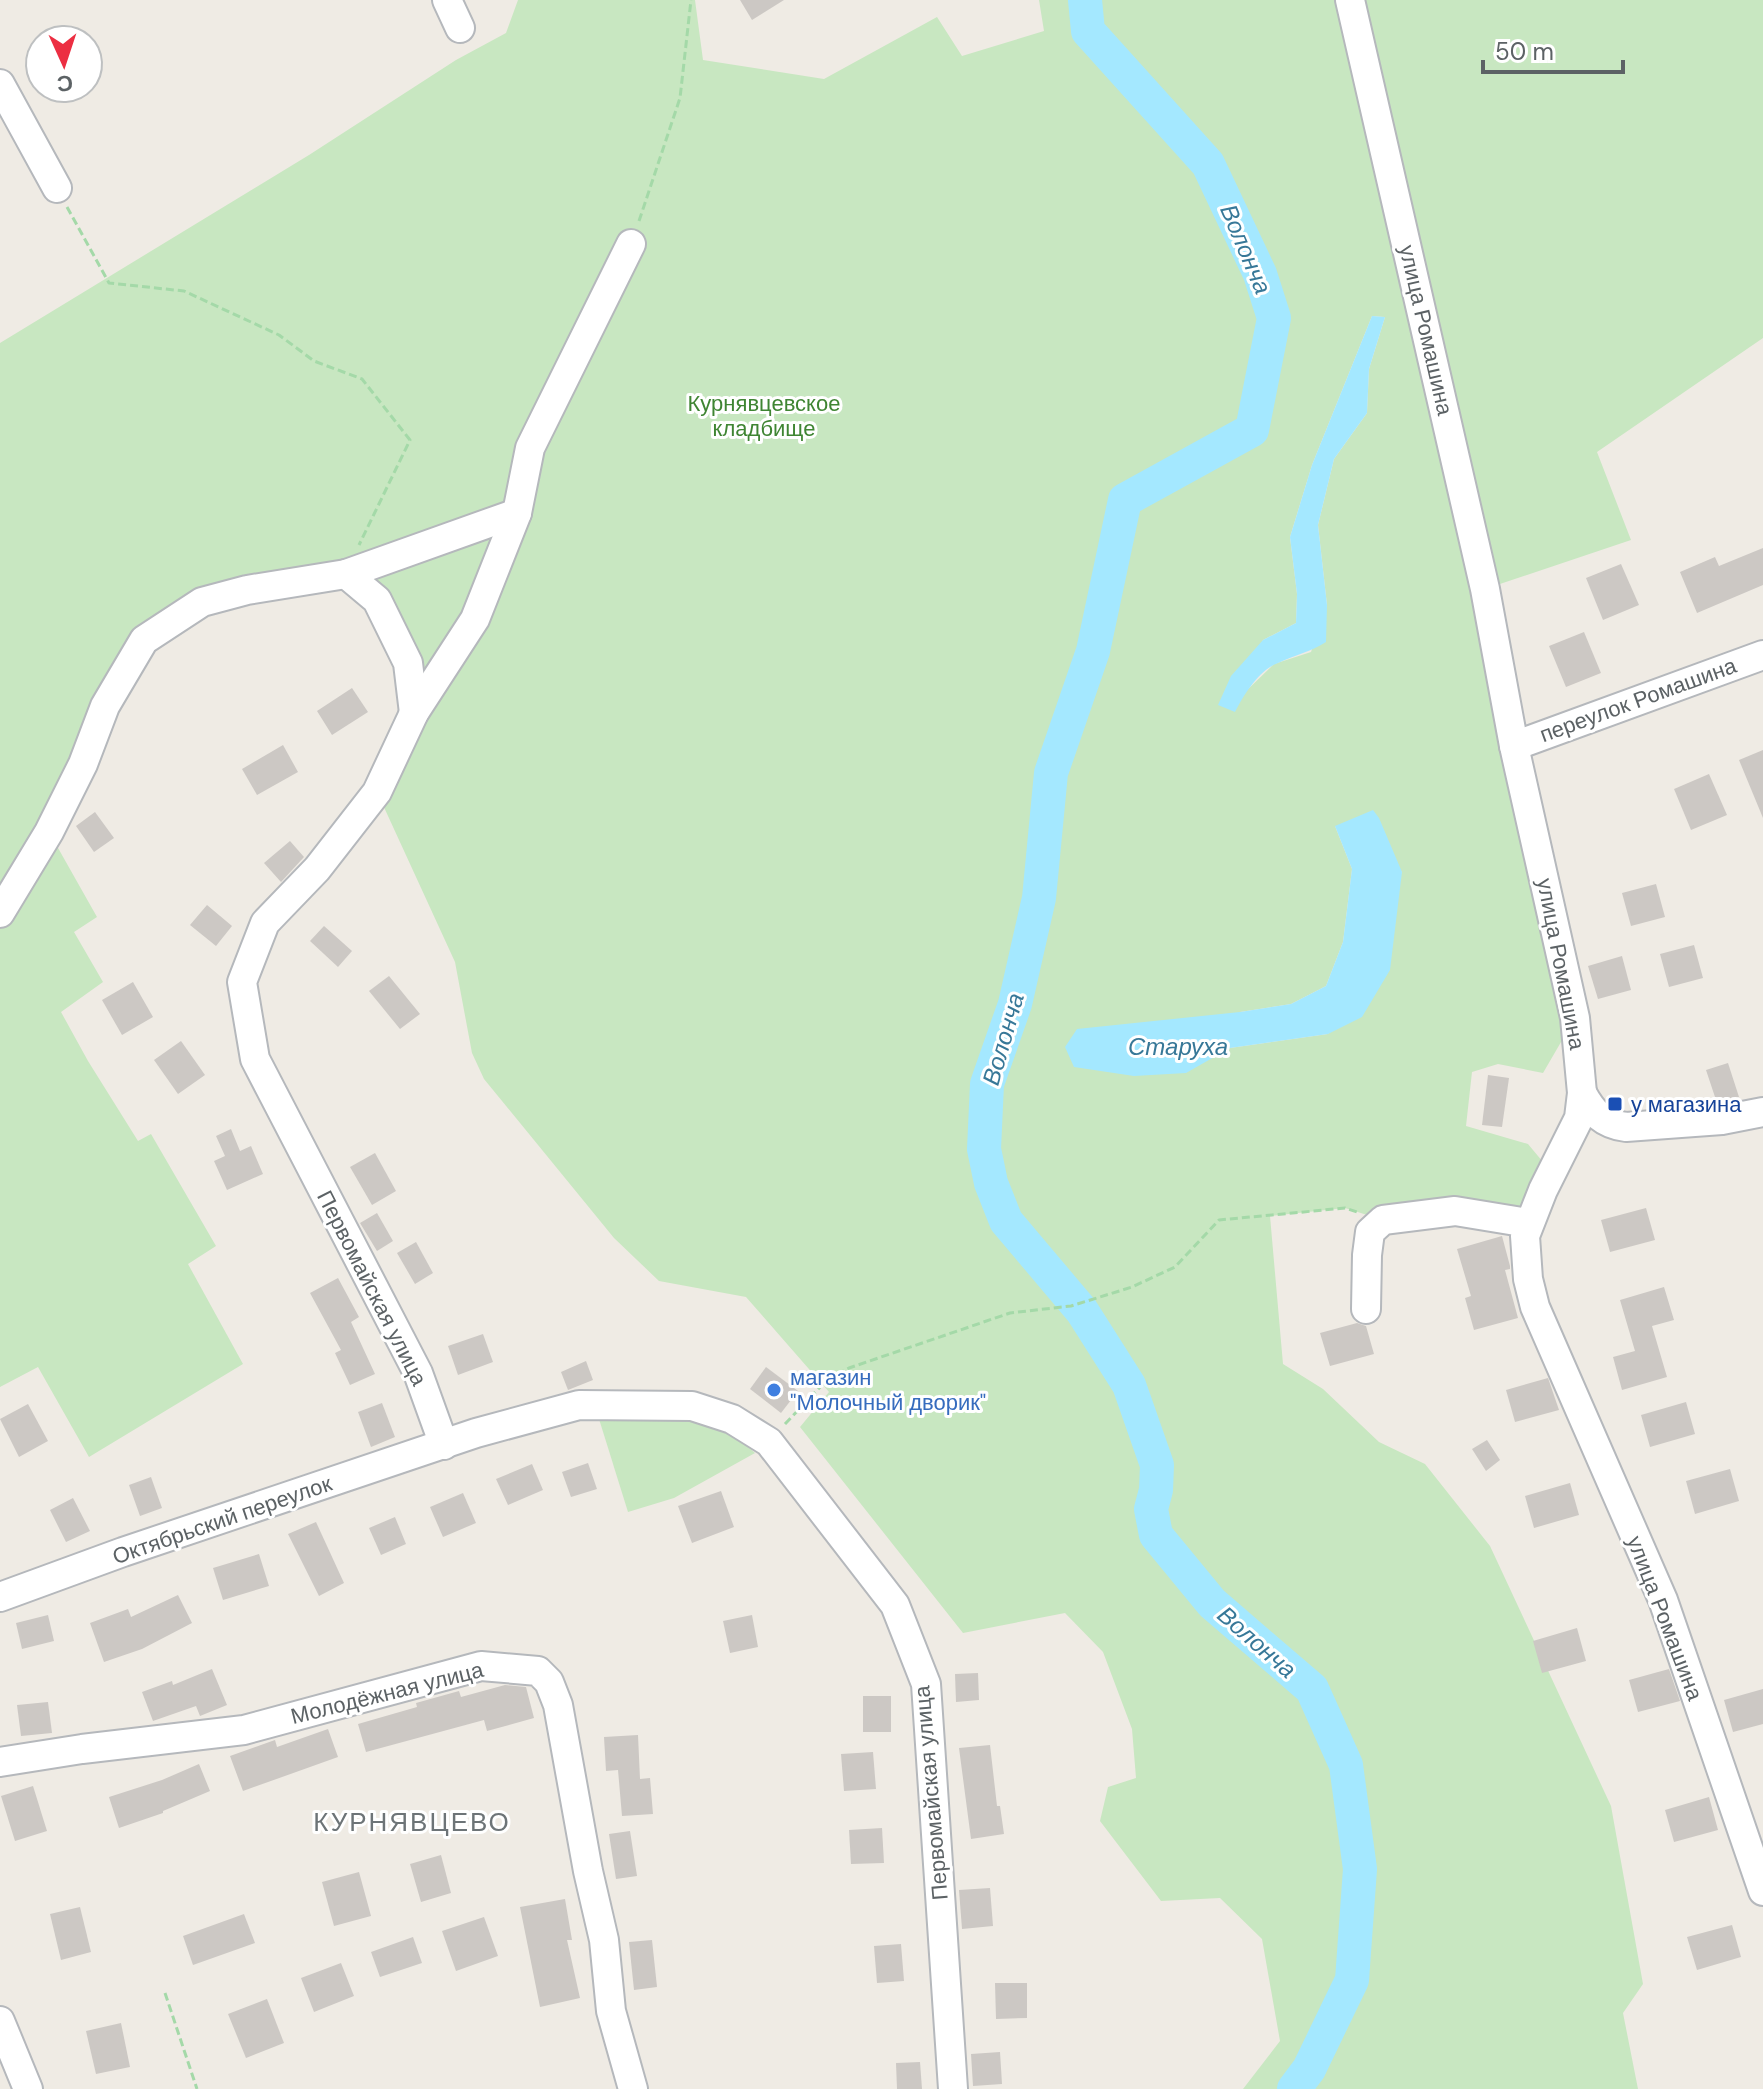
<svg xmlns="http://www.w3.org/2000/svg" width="1763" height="2089" font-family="'DM Sans',sans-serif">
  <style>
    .green { fill: #c8e7c1; fill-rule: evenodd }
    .water { fill: #a4e8ff }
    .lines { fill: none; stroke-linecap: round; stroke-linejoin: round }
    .river { stroke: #a4e8ff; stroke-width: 34 }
    .building { fill: #ccc8c4 }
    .minor-casing { stroke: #b5b8bc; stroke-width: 32 }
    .path { stroke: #a4d9a8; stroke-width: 3; stroke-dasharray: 8 4; stroke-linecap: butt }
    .minor { stroke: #fff; stroke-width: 28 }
    .transit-dot { fill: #1a4fb4; stroke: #fff; stroke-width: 3 }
    .shop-dot { fill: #3f7fe0; stroke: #fff; stroke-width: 3 }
    .labels { text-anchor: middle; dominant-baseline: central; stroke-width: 6; stroke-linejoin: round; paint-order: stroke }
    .street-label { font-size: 22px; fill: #5c6265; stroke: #fff }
    .park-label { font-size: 22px; fill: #3f8533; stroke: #fff }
    .transit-label { font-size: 22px; fill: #164399; stroke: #fff; text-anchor: start }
    .shop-label { font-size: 22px; fill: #366cbe; stroke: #fff; text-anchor: start }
    .water-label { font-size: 24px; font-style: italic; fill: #377898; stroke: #fff }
    .quarter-label { font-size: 26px; letter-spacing: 2px; fill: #6d7477; stroke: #fff }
  </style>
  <rect width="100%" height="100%" fill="#efebe4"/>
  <g class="green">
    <path d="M518,0H695L703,60L824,79L937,17L962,56L1044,31L1039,0H1763V338L1597,452L1631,540L1485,589L1575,1018L1543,1073L1498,1064L1472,1072L1466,1126L1528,1144L1553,1174L1528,1223L1383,1220L1345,1208L1270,1216L1283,1364L1323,1389L1379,1442L1425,1464L1490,1546L1611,1806L1643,1984L1623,2013L1638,2089H1243L1280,2041L1262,1939L1220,1898L1161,1901L1100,1821L1108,1787L1136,1778L1132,1729L1103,1652L1065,1613L963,1633L800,1427L829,1392L746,1297L659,1281L614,1238L484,1079L472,1053L455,962L377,792L414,713L408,663L346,574L247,590L144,640L49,832L97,917L74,932L103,982L61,1012L88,1061L138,1141L151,1134L216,1246L188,1264L243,1364L89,1457L38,1367L0,1387V343L309,155L456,60L506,33ZM1372,316L1385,317L1369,369L1367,413L1334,459L1318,525L1327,605L1311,652L1274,664L1244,693L1263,640L1296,623L1297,594L1290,537L1312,465ZM1335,826L1402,872L1328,1034L1230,1048L1240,1012L1291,1004L1326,986L1343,942L1352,869Z"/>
    <path d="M673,1414L732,1433L755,1453L674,1498L628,1512L599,1419Z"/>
  </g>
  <g class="water">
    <path d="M1372,316L1385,317L1369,369L1367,413L1334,459L1318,525L1327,605L1326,642C1310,652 1295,655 1278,663C1259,670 1244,695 1235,712L1218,705L1231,676L1263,640L1296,623L1297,594L1290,537L1312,465Z"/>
    <path d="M1373,810L1379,818L1402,872L1390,970L1362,1017L1328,1034L1230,1048L1186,1073L1134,1076L1074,1067L1065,1047L1077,1029L1240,1012L1291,1004L1326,986L1343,942L1352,869L1335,826Z"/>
  </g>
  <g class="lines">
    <path class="river" d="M1085,0L1088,31L1208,164L1260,274L1274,318L1252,430L1125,500L1093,651L1051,773L1039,898L1015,1004L987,1084L984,1149L991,1183L1006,1221L1082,1311L1129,1385L1157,1465L1156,1490L1151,1509L1156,1535L1212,1603L1312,1689L1346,1765L1360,1869L1352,1980L1309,2069L1294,2089"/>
  </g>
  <g class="building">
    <path d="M740,0H784L752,20Z"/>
    <path d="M1763,548V585L1697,613L1680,572L1715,557L1719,566Z"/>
    <path d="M1621,564L1639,605L1603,620L1586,578Z"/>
    <path d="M1584,632L1601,673L1566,687L1549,646Z"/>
    <path d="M352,688L368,712L332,735L317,711Z"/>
    <path d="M283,745L298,772L257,795L242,769Z"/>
    <path d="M1763,750V818L1739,760Z"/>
    <path d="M1709,774L1727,815L1691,830L1674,789Z"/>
    <path d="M95,812L114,838L94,852L76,826Z"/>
    <path d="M290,841L304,857L281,882L264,863Z"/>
    <path d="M1656,884L1665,917L1631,926L1622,893Z"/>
    <path d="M207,905L232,926L216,946L190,925Z"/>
    <path d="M324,926L352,951L338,967L310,941Z"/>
    <path d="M1694,945L1703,978L1669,987L1660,954Z"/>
    <path d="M1622,956L1631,990L1598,999L1588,966Z"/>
    <path d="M389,976L420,1014L400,1029L369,991Z"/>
    <path d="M133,982L153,1017L122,1035L102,1000Z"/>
    <path d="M181,1041L205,1075L178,1094L154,1060Z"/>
    <path d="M1728,1063L1739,1097L1717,1103L1706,1070Z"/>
    <path d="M1488,1075L1509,1078L1502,1127L1482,1125Z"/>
    <path d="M231,1129L240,1151L251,1146L263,1174L227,1190L214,1161L225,1156L216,1136Z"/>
    <path d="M375,1153L396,1191L372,1205L350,1167Z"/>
    <path d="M1646,1208L1655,1240L1610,1252L1601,1220Z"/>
    <path d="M377,1213L393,1241L377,1251L360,1223Z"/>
    <path d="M1502,1236L1510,1266V1269L1505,1270L1518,1318L1474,1330L1465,1298L1471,1296L1457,1249Z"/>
    <path d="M416,1242L433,1273L415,1284L397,1253Z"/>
    <path d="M338,1278L359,1317L351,1322L375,1374L350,1385L335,1353L341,1350L310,1293Z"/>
    <path d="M1664,1287L1674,1320L1652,1326L1667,1377L1622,1390L1613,1357L1635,1351L1620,1300Z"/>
    <path d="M1357,1323L1366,1326L1374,1354L1330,1366L1320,1333Z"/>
    <path d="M483,1334L493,1362L458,1375L448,1346Z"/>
    <path d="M586,1361L593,1380L568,1390L561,1372Z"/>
    <path d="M766,1367L798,1391L781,1413L750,1389Z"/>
    <path d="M1548,1378L1559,1410L1515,1422L1506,1390Z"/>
    <path d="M1686,1402L1695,1434L1650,1447L1641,1415Z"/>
    <path d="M382,1403L395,1437L371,1447L358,1412Z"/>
    <path d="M28,1404L48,1441L19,1457L0,1419Z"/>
    <path d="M1487,1440L1500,1460L1486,1471L1472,1449Z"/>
    <path d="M588,1463L597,1489L571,1497L562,1472Z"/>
    <path d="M532,1464L543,1490L508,1505L496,1479Z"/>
    <path d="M1730,1469L1739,1501L1695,1514L1686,1481Z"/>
    <path d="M151,1477L162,1508L140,1516L129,1485Z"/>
    <path d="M1570,1483L1579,1515L1534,1528L1525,1496Z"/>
    <path d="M721,1491L734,1527L692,1543L678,1506Z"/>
    <path d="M463,1493L476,1523L443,1537L430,1507Z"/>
    <path d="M73,1498L90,1531L66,1542L50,1510Z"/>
    <path d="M395,1517L406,1544L381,1555L369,1528Z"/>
    <path d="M316,1522L344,1583L319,1596L288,1534Z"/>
    <path d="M259,1554L269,1586L223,1600L213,1568Z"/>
    <path d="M178,1595L192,1623L142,1649L104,1662L90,1623L128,1609L131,1617Z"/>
    <path d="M48,1615L54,1641L22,1649L16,1623Z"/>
    <path d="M752,1615L758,1647L730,1653L723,1621Z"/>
    <path d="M1577,1628L1586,1661L1542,1673L1533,1641Z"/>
    <path d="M212,1669L227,1705L200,1716L196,1706L153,1721L142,1692L172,1681L173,1685Z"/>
    <path d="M1669,1669L1680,1701L1638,1712L1629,1680Z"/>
    <path d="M978,1673L979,1700L956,1702L955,1674Z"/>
    <path d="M505,1685L526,1687L534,1718L487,1731L484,1720L366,1752L358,1724L417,1707L416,1703L459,1691L461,1697Z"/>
    <path d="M1763,1689V1724L1733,1732L1724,1700Z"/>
    <rect x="863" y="1696" width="28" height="36"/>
    <path d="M48,1702L52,1733L21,1736L17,1705Z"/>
    <path d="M328,1729L338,1757L243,1791L230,1756L275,1740L277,1747Z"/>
    <path d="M638,1735L640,1779L650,1778L653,1814L622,1816L618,1770L606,1771L604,1737Z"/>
    <path d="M990,1745L997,1806H1000L1004,1834L971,1839L959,1748Z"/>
    <path d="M873,1752L876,1789L844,1791L841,1754Z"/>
    <path d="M199,1764L210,1791L163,1811V1813L119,1828L109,1797L162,1780Z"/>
    <path d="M33,1786L47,1831L15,1841L1,1796Z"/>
    <path d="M1709,1797L1718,1830L1674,1842L1665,1810Z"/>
    <path d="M882,1828L884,1863L851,1864L849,1830Z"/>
    <path d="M630,1831L637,1876L616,1879L609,1834Z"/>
    <path d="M441,1855L451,1893L421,1902L410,1864Z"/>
    <path d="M359,1872L371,1916L334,1926L322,1882Z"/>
    <path d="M990,1888L993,1926L962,1929L959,1890Z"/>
    <path d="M565,1899L572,1940H567L580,1998L540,2007L520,1907Z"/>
    <path d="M80,1907L91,1952L61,1960L50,1914Z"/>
    <path d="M244,1914L255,1943L193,1965L183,1936Z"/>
    <path d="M484,1917L498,1956L456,1971L442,1931Z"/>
    <path d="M1732,1925L1741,1957L1697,1970L1687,1937Z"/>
    <path d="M413,1937L422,1963L380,1977L371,1952Z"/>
    <path d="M652,1940L657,1987L634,1990L629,1942Z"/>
    <path d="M901,1944L904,1981L877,1983L874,1946Z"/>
    <path d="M341,1963L354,1996L314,2012L301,1978Z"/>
    <path d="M995,1983H1027V2018L996,2019Z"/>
    <path d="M267,1999L284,2043L246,2058L228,2014Z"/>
    <path d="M121,2023L130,2067L96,2074L86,2031Z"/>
    <path d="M1000,2052L1002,2084L973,2086L971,2054Z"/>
    <path d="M920,2062L922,2089H897L896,2063Z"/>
  </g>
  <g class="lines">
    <defs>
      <g id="minor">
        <path d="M447,0L460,28"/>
        <path d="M1350,0L1485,589L1514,746L1575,1018L1582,1093L1579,1118L1543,1190L1525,1236L1528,1279L1535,1307L1663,1600L1763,1891"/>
        <path d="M0,84L57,188"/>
        <path d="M346,574L377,600L408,663L414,713"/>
        <path d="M1514,746L1763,655"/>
        <path d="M0,913L49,832L83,764L105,706L144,640L202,602L247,590L346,574L517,513"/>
        <path d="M1582,1093C1593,1113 1603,1124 1626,1127L1722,1120L1763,1112"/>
        <path d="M1366,1309L1367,1255L1370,1232L1383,1220L1455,1211L1528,1223"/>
        <path d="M444,1445L418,1373L255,1059L242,982L265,923L317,869L377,792L414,713L475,619L517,513L530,448L631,244"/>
        <path d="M0,1597L123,1552L476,1433L579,1405L692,1406L732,1419L769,1442L895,1605L926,1684L953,2089"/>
        <path d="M0,1762L82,1749L244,1730L481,1666L538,1671L549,1682L558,1705L588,1871L604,1940L611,2011L633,2089"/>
        <path d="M0,2021L28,2089"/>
      </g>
    </defs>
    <use href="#minor" class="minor-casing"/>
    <g class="path">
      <path d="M67,207L109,283L184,291L279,335L314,361L362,379L410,440L359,545"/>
      <path d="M639,221L680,98L691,0"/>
      <path d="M785,1424L826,1381L849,1368L1010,1313L1071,1306L1132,1287L1175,1267L1219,1220L1345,1208L1357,1212"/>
      <path d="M165,1993L197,2089"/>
    </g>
    <use href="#minor" class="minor"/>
  </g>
  <rect class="transit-dot" x="1607" y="1096" width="16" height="16" rx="4"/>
  <circle class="shop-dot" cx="774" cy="1390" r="8"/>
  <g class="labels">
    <g class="street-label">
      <text transform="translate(1426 330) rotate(77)">улица Ромашина</text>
      <text transform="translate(1638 700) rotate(-20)">переулок Ромашина</text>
      <text transform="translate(1561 964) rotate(79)">улица Ромашина</text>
      <text transform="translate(372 1288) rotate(63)">Первомайская улица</text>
      <text transform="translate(222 1520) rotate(-19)">Октябрьский переулок</text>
      <text transform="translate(1665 1618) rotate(69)">улица Ромашина</text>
      <text transform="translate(387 1693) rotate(-14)">Молодёжная улица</text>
      <text transform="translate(931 1793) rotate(-95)">Первомайская улица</text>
    </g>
    <g class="park-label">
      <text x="764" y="403">Курнявцевское<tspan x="764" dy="25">кладбище</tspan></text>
    </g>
    <g class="transit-label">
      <text x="1631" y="1104">у магазина</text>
    </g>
    <g class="shop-label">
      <text x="790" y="1377">магазин<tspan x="790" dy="25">"Молочный дворик"</tspan></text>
    </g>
    <g class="water-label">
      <text transform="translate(1246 249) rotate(67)">Волонча</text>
      <text transform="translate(1003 1039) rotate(-74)">Волонча</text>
      <text x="1178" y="1046">Старуха</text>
      <text transform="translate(1257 1642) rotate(41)">Волонча</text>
    </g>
    <g class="quarter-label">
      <text x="412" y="1822">КУРНЯВЦЕВО</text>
    </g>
  </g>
  <g transform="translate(64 64) rotate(177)"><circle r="38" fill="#ffffff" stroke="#bec0c1" stroke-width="2"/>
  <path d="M0-6L14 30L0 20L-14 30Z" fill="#ec2e42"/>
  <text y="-12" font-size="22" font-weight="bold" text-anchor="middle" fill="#5c6265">С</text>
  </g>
  <path d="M1483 60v12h140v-12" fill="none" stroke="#5c6265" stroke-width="4"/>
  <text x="1495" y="60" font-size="24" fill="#5c6265" stroke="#ffffff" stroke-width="6" paint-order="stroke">50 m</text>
</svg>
